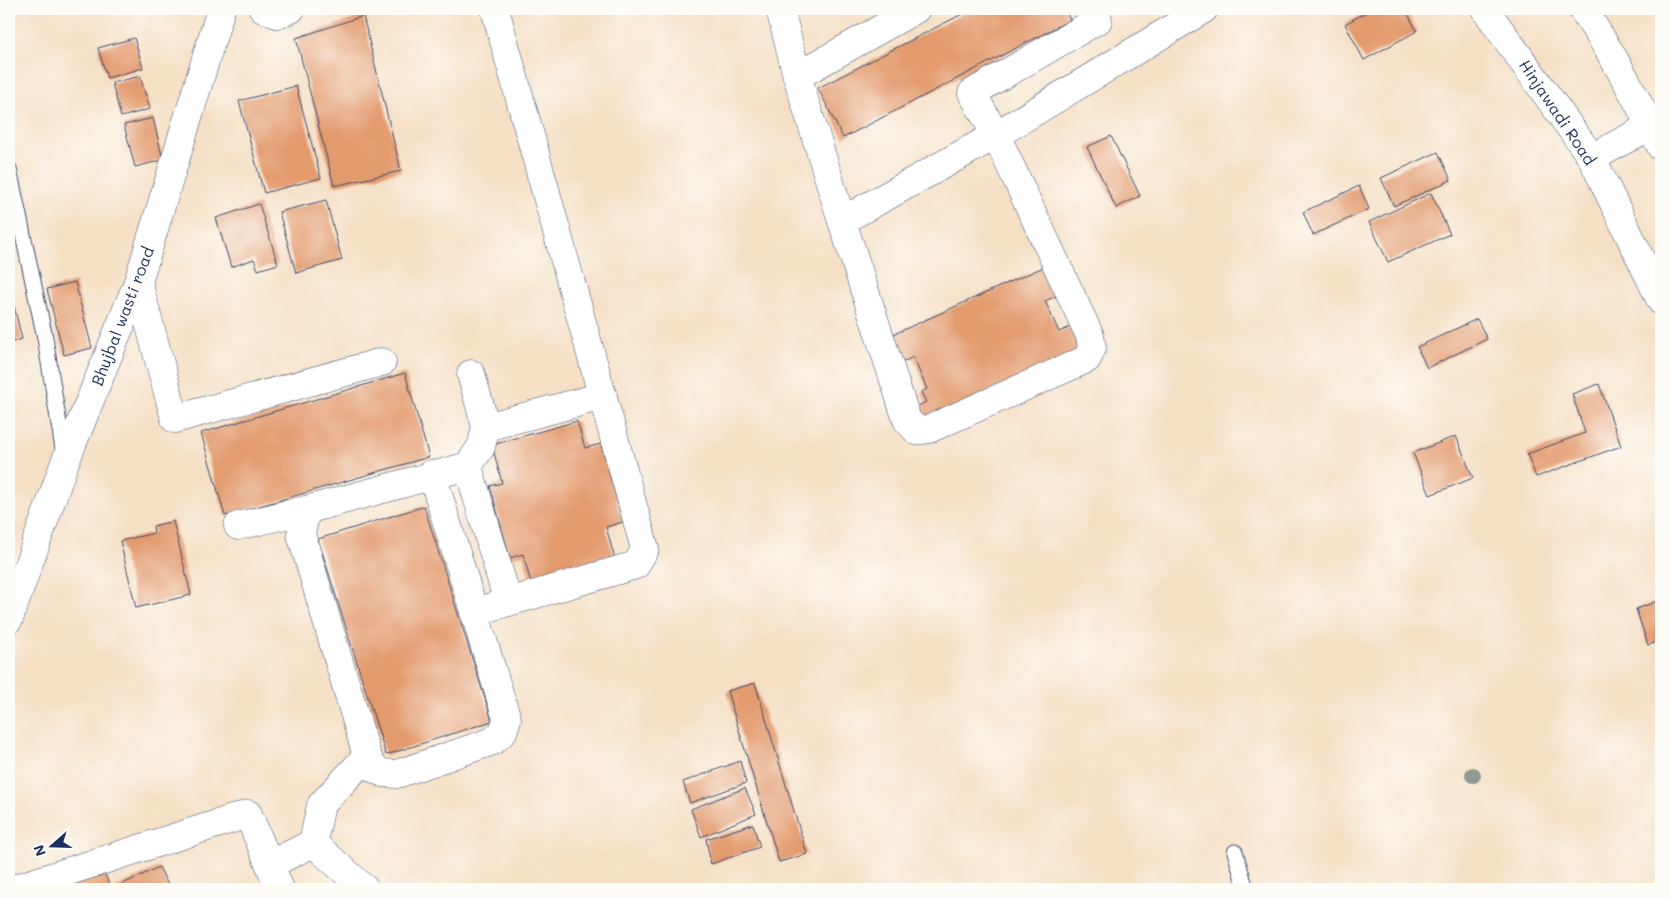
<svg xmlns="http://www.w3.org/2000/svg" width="1670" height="898" font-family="Mali,sans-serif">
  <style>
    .building { fill: #e39a6d }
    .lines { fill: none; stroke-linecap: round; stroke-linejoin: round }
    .lane-casing { stroke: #3c4a6e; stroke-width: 17 }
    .street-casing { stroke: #3c4a6e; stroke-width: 29 }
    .primary-casing { stroke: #3c4a6e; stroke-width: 29 }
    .lane { stroke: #fff; stroke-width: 15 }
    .street { stroke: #fff; stroke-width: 28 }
    .primary { stroke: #fff; stroke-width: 28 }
    .tree { fill: #929992 }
    .labels { text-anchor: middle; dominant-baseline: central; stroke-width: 4; stroke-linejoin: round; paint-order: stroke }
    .street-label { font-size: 16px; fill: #1b2f5e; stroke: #fdfcf7 }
  </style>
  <rect width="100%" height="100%" fill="#fdfcf7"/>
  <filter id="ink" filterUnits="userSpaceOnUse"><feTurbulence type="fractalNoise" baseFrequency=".02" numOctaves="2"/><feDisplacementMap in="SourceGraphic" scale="10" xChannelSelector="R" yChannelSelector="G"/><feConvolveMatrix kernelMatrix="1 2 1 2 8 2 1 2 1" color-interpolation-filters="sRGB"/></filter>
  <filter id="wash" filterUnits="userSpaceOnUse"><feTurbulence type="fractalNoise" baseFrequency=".0096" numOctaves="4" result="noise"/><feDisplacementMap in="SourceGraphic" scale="20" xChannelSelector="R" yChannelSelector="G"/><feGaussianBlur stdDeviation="1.12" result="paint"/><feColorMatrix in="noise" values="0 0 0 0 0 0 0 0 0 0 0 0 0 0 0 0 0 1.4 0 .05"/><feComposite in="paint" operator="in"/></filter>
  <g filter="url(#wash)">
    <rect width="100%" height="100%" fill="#f5e0c6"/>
    <g id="blocks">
      <g class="building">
        <path d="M969,9H1065L1070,20L843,138L818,88L970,10Z"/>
        <path d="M1372,9H1405L1417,31L1364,60L1345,24Z"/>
        <path d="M363,16L401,171L334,186L296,38Z"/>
        <path d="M134,38L143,68L107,78L98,48Z"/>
        <path d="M140,76L150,109L121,117L112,83Z"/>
        <path d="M296,86L321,178L264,193L239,101Z"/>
        <path d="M153,118L163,160L135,167L124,125Z"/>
        <path d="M1111,136L1140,196L1116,208L1087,147Z"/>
        <path d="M1438,152L1451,180L1394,206L1381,178Z"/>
        <path d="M1359,186L1369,209L1313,235L1303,212Z"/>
        <path d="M1431,193L1450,234L1388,262L1369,222Z"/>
        <path d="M326,200L342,260L296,273L279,212Z"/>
        <path d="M259,204L278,264L258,270L254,259L231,267L216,218Z"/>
        <path d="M1048,265L1061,294L1045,301L1059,332L1075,325L1086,349L923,423L916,407L926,402L921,392L927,389L913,357L897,365L885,338Z"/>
        <path d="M75,282L92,348L64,355L47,289Z"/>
        <path d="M9,285L22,339L9,343Z"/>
        <path d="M1477,319L1487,339L1427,368L1417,347Z"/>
        <path d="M405,373L429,457L225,516L201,433Z"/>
        <path d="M1599,384L1621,446L1536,477L1527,454L1585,433L1572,394Z"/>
        <path d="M577,421L585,448L601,444L623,522L606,527L615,559L531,583L523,554L510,558L490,486L502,483L492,445Z"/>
        <path d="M1456,436L1473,478L1430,495L1413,453Z"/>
        <path d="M424,506L492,721L386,755L318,539Z"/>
        <path d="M173,521L191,595L136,608L120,541L154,533L153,526Z"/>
        <path d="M1661,600V641L1648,645L1636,609Z"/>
        <path d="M755,683L807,854L779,862L727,691Z"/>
        <path d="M740,761L746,783L690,803L683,782Z"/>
        <path d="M745,788L756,814L701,837L691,809Z"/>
        <path d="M753,824L760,847L711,864L706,839Z"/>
        <path d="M100,862L111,889H65L60,877Z"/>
        <path d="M159,867L170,889H115L114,888Z"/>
      </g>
    </g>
  </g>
  <g filter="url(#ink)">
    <use href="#blocks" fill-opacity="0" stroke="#3c4a6e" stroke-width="1"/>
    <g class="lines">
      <defs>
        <g id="lane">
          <path d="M9,169L45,338L64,455"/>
          <path d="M1235,852L1246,889"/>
        </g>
        <g id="street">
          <path d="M263,9L277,14L291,9"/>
          <path d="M780,9L797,76L842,221"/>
          <path d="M1092,9L1098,20L972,93L996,135L1090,336L1092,348L1087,359L929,429L917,431L907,420L842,221L996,135L1204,9"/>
          <path d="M797,76L916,9"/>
          <path d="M138,282L175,419L382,362"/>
          <path d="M486,427L603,396"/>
          <path d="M468,466L508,602"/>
          <path d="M306,510L301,534L367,756L373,768L383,773L397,774L493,741L503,732L507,719L432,474"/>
          <path d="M238,526L306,510L468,466L481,447L486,427L471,374"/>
          <path d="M474,612L636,565L645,549L495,9"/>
          <path d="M9,619L65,462L138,282L221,9"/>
          <path d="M313,843L321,805L367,756"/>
          <path d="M313,843L365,889"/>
          <path d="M271,864L313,843"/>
          <path d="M13,889L248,814L280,889"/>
        </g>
        <g id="primary">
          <path d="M1485,9L1592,158L1661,301"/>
          <path d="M1582,9C1613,53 1637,100 1661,147"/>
          <path d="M1592,158L1650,126"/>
        </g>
      </defs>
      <use href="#lane" class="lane-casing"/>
      <use href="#street" class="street-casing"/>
      <use href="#primary" class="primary-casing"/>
      <use href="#lane" class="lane"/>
      <use href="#street" class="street"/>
      <use href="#primary" class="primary"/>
    </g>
    <circle class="tree" cx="1473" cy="775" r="8"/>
  </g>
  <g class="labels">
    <g class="street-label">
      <text transform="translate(1558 112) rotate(56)">Hinjawadi Road</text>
      <text transform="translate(122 316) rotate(-69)">Bhujbal wasti road</text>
    </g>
  </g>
  <rect width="1670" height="898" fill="none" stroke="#fdfcf7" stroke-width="30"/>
  <g transform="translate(52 846) rotate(250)" stroke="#fdfcf7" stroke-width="4" paint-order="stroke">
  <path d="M0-4L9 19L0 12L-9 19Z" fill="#1b2f5e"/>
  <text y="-8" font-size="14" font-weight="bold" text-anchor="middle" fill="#1b2f5e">N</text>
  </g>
</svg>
